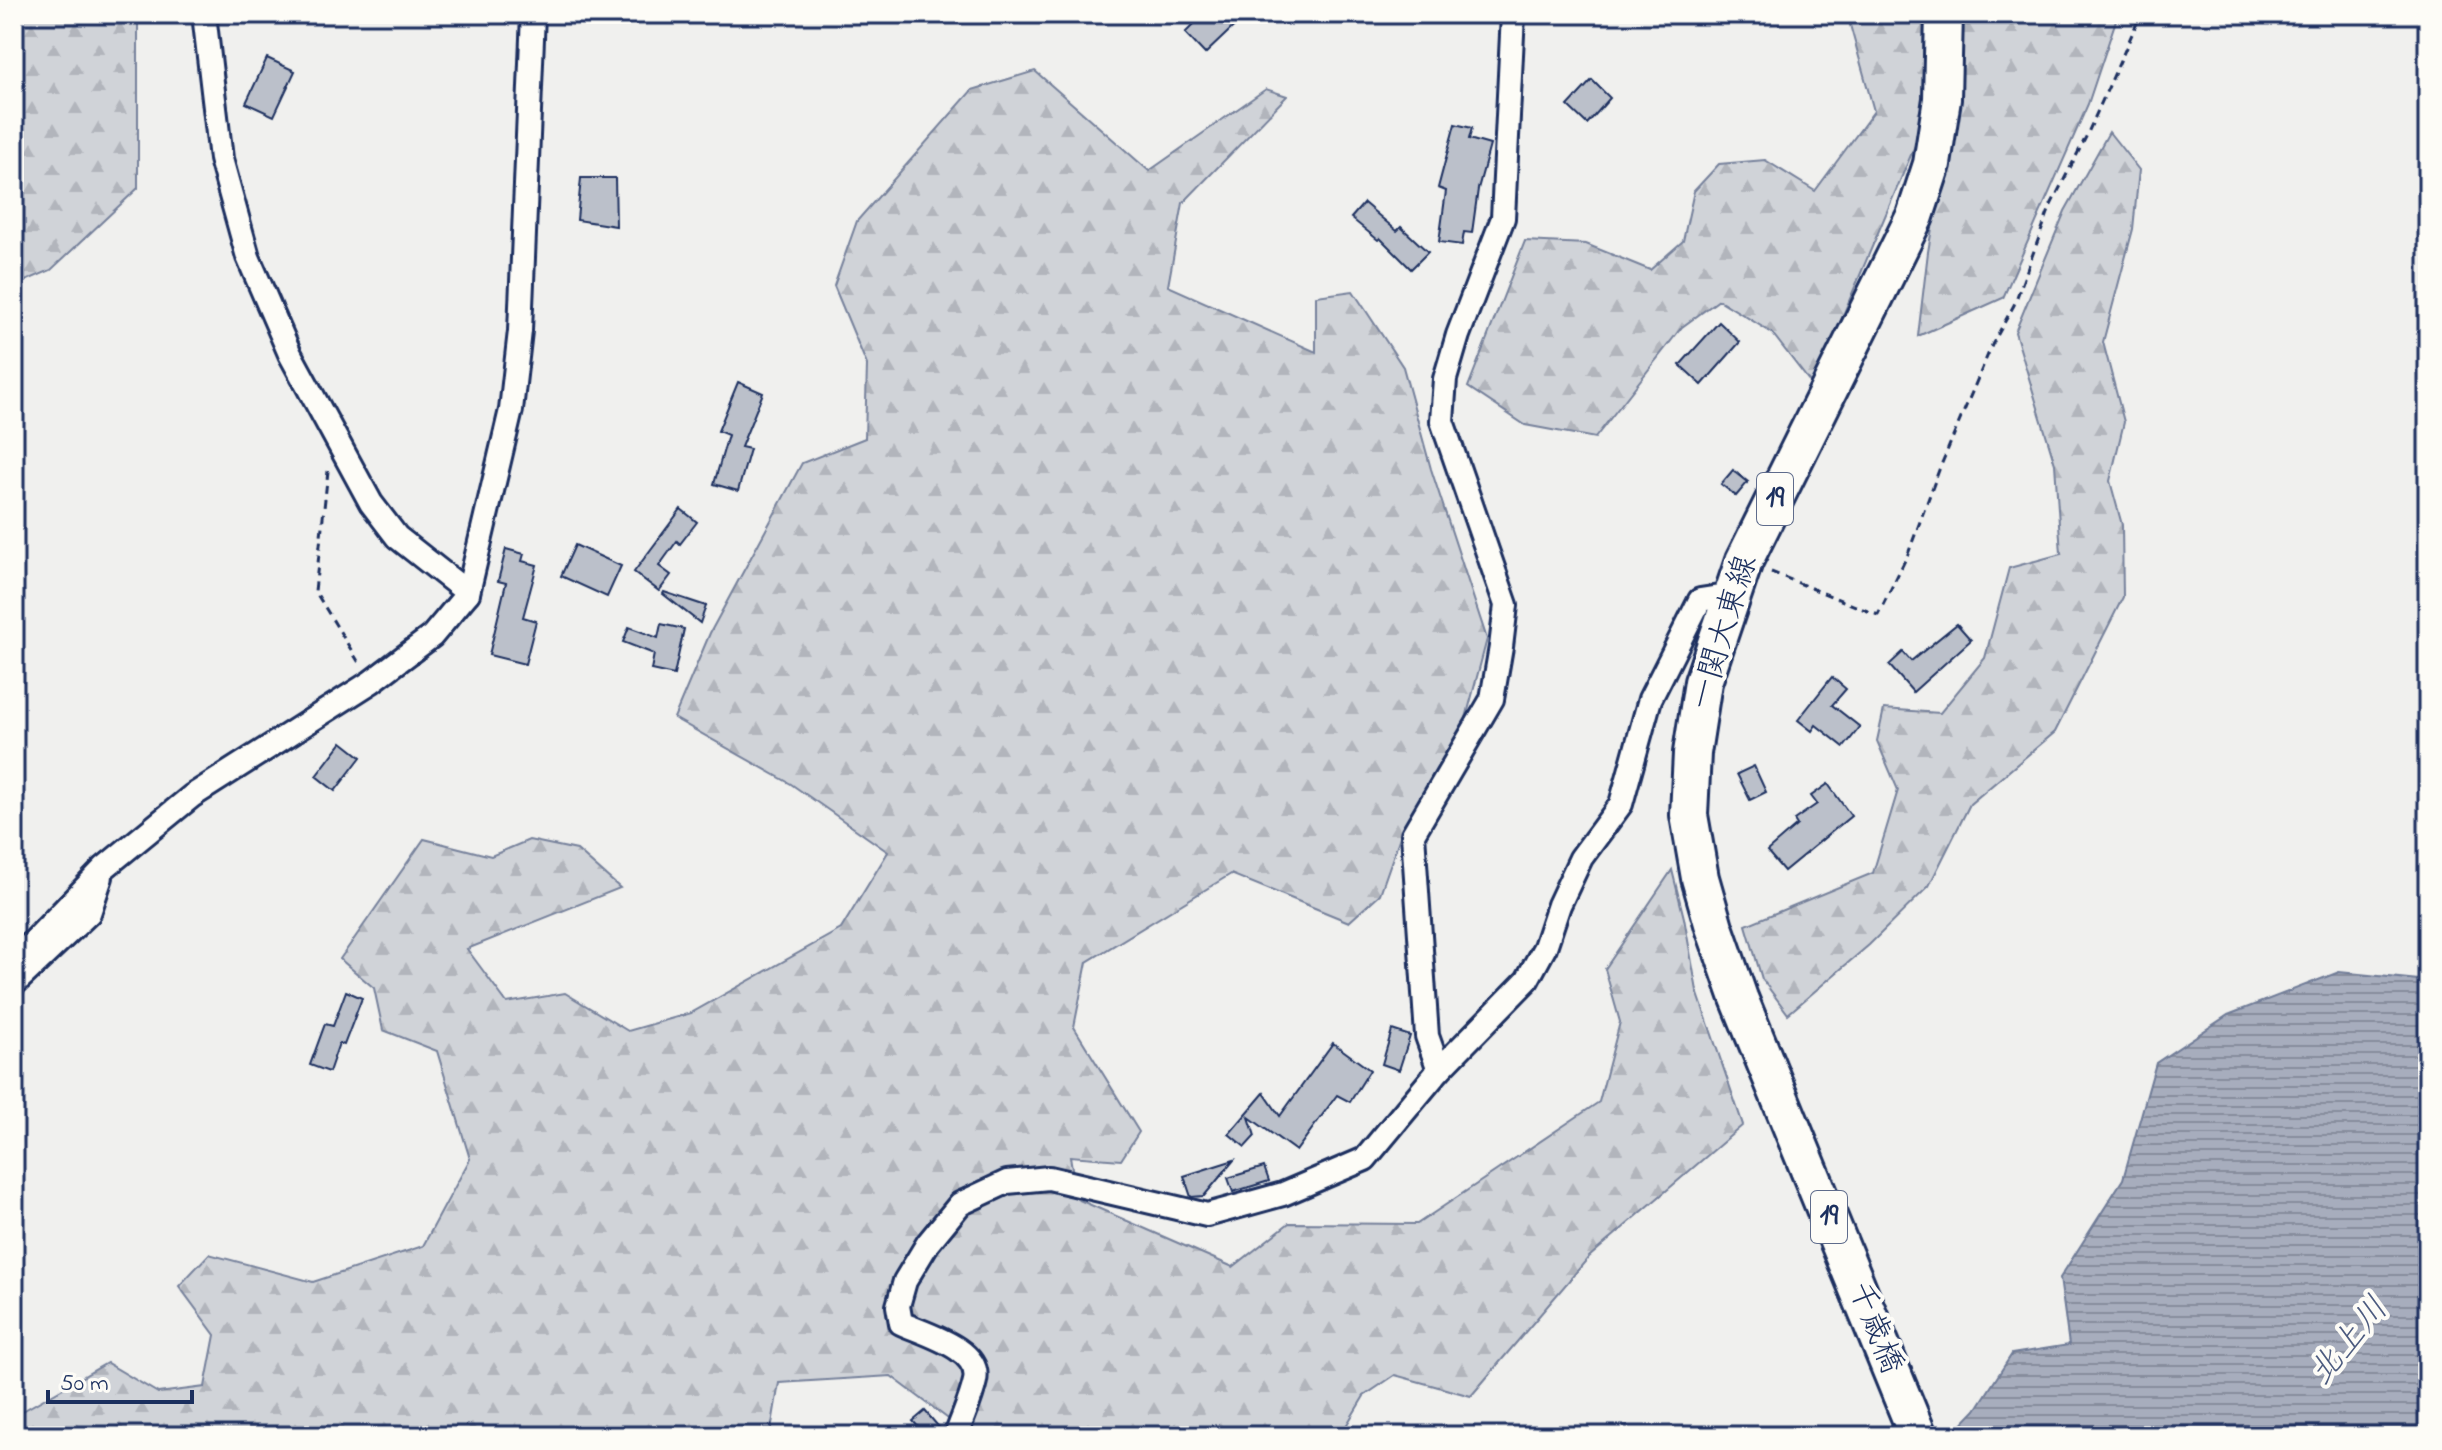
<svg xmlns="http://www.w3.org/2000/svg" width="2442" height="1450" font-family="'Indie Flower','Klee One',sans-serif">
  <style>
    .forest { fill: url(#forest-firs); stroke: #76819b; stroke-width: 2 }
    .water { fill: url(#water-rules); stroke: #6f7b97; stroke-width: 2 }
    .building { fill: #bbc0ca; stroke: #1b2f5e; stroke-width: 2 }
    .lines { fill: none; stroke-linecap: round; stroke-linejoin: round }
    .street-casing { stroke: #1b2f5e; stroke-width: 28 }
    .primary-casing { stroke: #1b2f5e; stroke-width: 42 }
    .path { stroke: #1b2f5e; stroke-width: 3; stroke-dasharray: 8 6; stroke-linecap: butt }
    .street { stroke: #fdfcf7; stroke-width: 22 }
    .primary { stroke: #fdfcf7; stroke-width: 36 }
    .labels { text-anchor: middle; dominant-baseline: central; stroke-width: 8; stroke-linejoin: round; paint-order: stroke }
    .shield { fill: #fdfcf7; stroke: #5f6c8c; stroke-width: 2 }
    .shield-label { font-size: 30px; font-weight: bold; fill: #1b2f5e }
    .street-label { font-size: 32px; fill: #1b2f5e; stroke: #fdfcf7 }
    .water-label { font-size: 34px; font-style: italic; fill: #4c5b7f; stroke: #fdfcf7 }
  </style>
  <defs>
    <pattern id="forest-firs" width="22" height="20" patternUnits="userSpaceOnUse" patternTransform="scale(2)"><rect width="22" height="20" fill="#d0d3d8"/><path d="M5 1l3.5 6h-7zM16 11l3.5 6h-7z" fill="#b2b5bc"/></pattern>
    <pattern id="water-rules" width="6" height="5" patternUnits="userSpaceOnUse" patternTransform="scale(2)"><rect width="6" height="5" fill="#a7adbd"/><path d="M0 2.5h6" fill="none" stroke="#878d9d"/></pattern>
  </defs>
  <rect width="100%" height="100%" fill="#f0f0ee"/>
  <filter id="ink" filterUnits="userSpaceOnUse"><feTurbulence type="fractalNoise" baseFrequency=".0125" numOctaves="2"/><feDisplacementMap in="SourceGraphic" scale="16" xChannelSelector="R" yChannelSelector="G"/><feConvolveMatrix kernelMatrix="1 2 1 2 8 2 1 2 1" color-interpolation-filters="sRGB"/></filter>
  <g filter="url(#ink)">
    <g class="forest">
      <path d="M14,14H138V188L51,270L14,286Z"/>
      <path d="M1847,14H1924L1922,129L1813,386L1772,333L1719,300L1682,327L1595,438L1525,425L1468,387L1525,241L1586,244L1650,270L1683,241L1694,191L1719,164L1765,160L1815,191L1874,111Z"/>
      <path d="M1959,14H2118L2088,104L2003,298L1918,336L1928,252L1954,98Z"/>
      <path d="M1035,71L1149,171L1266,89L1287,96L1183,203L1168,286L1316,352V296L1353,291L1403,367L1431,469L1487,639L1457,752L1403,828L1380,894L1349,922L1231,874L1087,962L1074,1027L1139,1132L1121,1160L1070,1156L1077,1199L1233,1267L1289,1223L1417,1224L1599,1102L1620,1022L1605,969L1672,870L1684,918L1697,991L1743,1125L1589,1257L1471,1396L1395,1375L1364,1396L1340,1436H971L891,1376L779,1383L770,1436H14V1416L107,1363L158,1393L205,1387L215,1335L179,1286L209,1254L313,1282L423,1246L470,1159L437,1051L383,1030L374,988L340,959L424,839L491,856L529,840L577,850L620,888L467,949L507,1003L565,993L628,1031L691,1013L841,929L888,852L791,784L674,718L710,633L802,463L865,438L867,365L834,286L857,221L972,90Z"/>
      <path d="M2109,132L2139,170L2133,229L2103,342L2124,422L2110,481L2122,525L2123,597L2055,732L1970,804L1929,886L1869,945L1788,1014L1762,979L1746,925L1873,873L1898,790L1877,741L1884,709L1940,713L1985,658L2009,568L2061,554L2055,464L2015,332L2065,211Z"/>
    </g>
    <path class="water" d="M2339,972L2428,981V1436H1951L1976,1410L2012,1354L2069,1345L2060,1278L2123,1179L2156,1063L2228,1015Z"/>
    <g class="building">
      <path d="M1204,14H1247L1205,54L1185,33Z"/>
      <path d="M267,58L295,71L274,116L246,103Z"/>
      <path d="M1592,80L1610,98L1587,124L1568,106Z"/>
      <path d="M1455,124L1472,128L1469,139L1490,145L1478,189L1472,233L1464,232L1462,245L1439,242L1446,191L1438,188Z"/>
      <path d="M581,178H615L616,226L577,220Z"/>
      <path d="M1364,203L1397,231L1401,227L1428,252L1411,269L1380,238L1378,240L1351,218Z"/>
      <path d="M1719,322L1740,342L1702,385L1680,365Z"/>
      <path d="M738,382L763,393L741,447L750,449L738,491L714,484L728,435L718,431Z"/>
      <path d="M1733,470L1748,482L1736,496L1721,484Z"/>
      <path d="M681,509L697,522L680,544L677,541L659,566L671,575L659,591L634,572Z"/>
      <path d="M575,545L621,566L607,597L561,576Z"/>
      <path d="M506,549L524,554L522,561L537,565L523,617L536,621L525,664L489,655L506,583L498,581Z"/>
      <path d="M664,592L706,606L700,623L663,594Z"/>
      <path d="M661,624L684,629L674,675L651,670L654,654L623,642L629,627L658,638Z"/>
      <path d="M1957,624L1971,640L1913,692L1889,665L1903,652L1911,661Z"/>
      <path d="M1832,677L1846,689L1832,705L1860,727L1844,747L1816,725L1812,731L1798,720Z"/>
      <path d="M342,742L361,757L335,791L316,776Z"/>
      <path d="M1754,766L1766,792L1750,800L1737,774Z"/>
      <path d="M1828,784L1851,816L1784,871L1767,851L1797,825L1794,820L1817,804L1811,796Z"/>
      <path d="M346,991L362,998L344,1045L339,1043L329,1072L310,1065L325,1024L333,1026Z"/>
      <path d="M1392,1030L1410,1036L1399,1070L1382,1064Z"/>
      <path d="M1333,1043L1370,1070L1350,1102L1337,1095L1296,1151L1249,1117L1255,1136L1245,1147L1229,1134L1264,1093L1280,1116Z"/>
      <path d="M1234,1160L1204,1196L1191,1197L1184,1176Z"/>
      <path d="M1264,1167L1269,1181L1233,1192L1228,1178Z"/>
      <path d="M925,1411L943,1432L942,1436H926L913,1421Z"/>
    </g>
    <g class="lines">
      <defs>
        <g id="street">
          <path d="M204,14L221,159L248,257L290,354L371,503L397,537L468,593"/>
          <path d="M14,957L34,941L104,868L192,796L371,682L432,636L468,593L511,410L520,331L533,14"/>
          <path d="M14,984L89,913L101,877"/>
          <path d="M1439,1070L1427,1036L1413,834L1492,699L1501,647L1506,605L1442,421L1445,379L1458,335L1503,218L1513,14"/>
          <path d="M956,1436C962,1418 971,1400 975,1381C982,1349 925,1334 901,1323L898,1306L905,1281L928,1243L960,1204L1007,1182L1049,1178L1207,1215L1283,1194L1365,1159L1439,1070L1527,980L1545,947L1559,905L1581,858L1621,804L1650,699L1700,600L1732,595"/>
        </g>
        <path id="primary" d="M1918,1436L1739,998L1714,927L1700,878L1689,815L1692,753L1703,682L1744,561L1915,216L1932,164L1942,99L1944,14"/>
      </defs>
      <use href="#street" class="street-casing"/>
      <use href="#primary" class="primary-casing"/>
      <g class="path">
        <path d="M328,471L315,591L361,666"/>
        <path d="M1771,572L1878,615L1908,554L1939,470L1992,345L2014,305L2051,205L2087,135L2141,14"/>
      </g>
      <use href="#street" class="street"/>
      <use href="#primary" class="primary"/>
    </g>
  </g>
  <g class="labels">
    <g class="shield">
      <rect x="1757" y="473" width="36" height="52" rx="6"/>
      <rect x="1811" y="1191" width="36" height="52" rx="6"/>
    </g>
    <g class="shield-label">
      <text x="1775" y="499">19</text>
      <text x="1829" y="1217">19</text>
    </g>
    <g class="street-label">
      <text transform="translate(1725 633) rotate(-73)">一関大東線</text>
      <text transform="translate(1874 1328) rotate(68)">千歳橋</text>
    </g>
    <g class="water-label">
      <text transform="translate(2350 1342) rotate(-50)">北上川</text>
    </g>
  </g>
  <rect width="2442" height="1450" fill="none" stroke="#fdfcf7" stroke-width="48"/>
  <rect x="24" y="24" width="2394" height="1402" fill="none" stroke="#1b2f5e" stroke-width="3" filter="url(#ink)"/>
  <path d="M48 1390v12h144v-12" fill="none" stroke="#1b2f5e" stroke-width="4"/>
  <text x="60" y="1390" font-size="24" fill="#1b2f5e" stroke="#fdfcf7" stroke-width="6" paint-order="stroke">50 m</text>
</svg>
